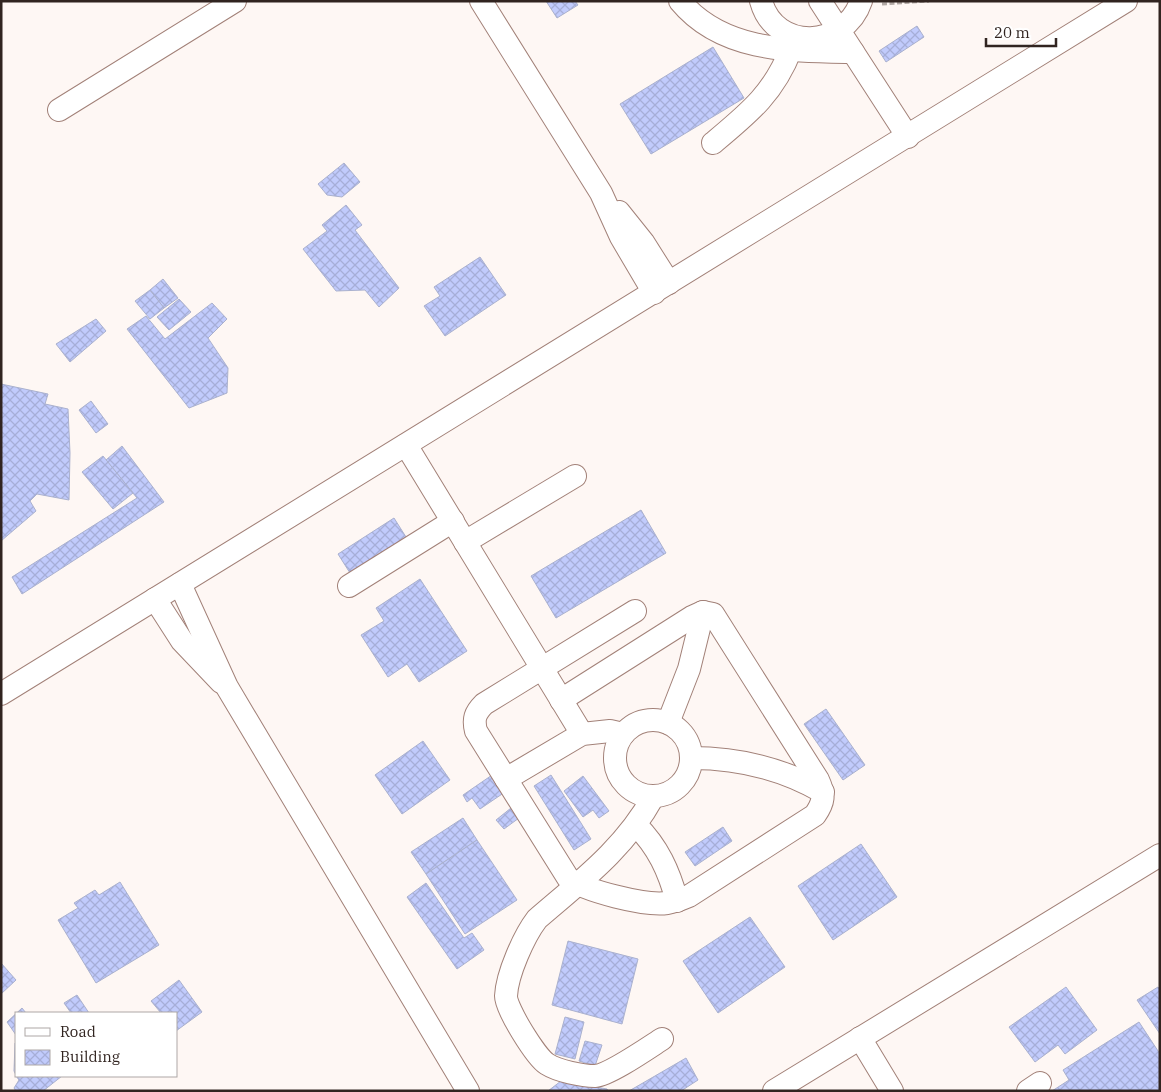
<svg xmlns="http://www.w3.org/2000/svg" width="1161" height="1092" font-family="'IBM Plex Serif',serif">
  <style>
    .building { fill: url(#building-cross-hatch); stroke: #aab1ce }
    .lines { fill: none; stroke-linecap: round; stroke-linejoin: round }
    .minor-casing { stroke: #a28178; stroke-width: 24 }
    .path { stroke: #b2a9a5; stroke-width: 3; stroke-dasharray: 5 2.5; stroke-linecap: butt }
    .minor { stroke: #fff; stroke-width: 22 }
  </style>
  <defs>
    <pattern id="building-cross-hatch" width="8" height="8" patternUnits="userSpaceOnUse" patternTransform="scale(1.25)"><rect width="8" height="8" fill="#c1cbfc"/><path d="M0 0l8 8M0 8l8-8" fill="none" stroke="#a6aed8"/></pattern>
  </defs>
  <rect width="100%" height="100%" fill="#fef7f4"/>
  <g class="building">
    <path d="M546,1H575L578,5L557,18Z"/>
    <path d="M917,26L924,37L886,62L879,51Z"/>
    <path d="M713,47L744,98L651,154L620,104Z"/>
    <path d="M344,163L360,182L342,197L327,195L318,184Z"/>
    <path d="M346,205L362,225L355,230L399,288L379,307L365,290L336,291L303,249L327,231L322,225Z"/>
    <path d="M480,257L506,295L445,336L424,306L440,296L434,287Z"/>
    <path d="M163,279L178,298L164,308L150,290Z"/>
    <path d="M150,290L164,308L150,319L135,301Z"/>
    <path d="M179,299L191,312L169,330L157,317Z"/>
    <path d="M212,303L227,319L208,338L228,368L227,393L189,408L127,329L146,316L165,339Z"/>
    <path d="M96,319L106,331L70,362L56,344Z"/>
    <path d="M1,384L48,394L45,404L68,409L70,453L69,500L37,494L30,501L36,511L1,541Z"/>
    <path d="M91,401L108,424L96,433L79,410Z"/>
    <path d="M122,446L164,502L22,594L12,577L137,498L106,460Z"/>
    <path d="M103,456L133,493L113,509L82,472Z"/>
    <path d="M641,510L666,553L556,618L531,576Z"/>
    <path d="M394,518L406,537L350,573L338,554Z"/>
    <path d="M420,579L467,651L419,682L407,664L388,677L361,635L384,621L376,608Z"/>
    <path d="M826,709L865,765L843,780L804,724Z"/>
    <path d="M423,741L450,780L402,814L375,775Z"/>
    <path d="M495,773L508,790L480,809L472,798L467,802L463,795Z"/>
    <path d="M551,775L591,839L574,850L534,786Z"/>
    <path d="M583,776L609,811L599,818L593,810L583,817L564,791Z"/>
    <path d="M511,808L519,818L504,829L496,820Z"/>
    <path d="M463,818L477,840L426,874L411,852Z"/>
    <path d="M723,827L732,841L695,866L685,852Z"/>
    <path d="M477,840L517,900L465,934L426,874Z"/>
    <path d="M861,844L897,897L833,940L798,886Z"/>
    <path d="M120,882L159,945L96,983L58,920L78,908L74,903L95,890L99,895Z"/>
    <path d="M426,883L464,938L472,933L484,950L457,969L407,897Z"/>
    <path d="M750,917L785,967L718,1013L683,961Z"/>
    <path d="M568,941L638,959L622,1024L552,1005Z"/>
    <path d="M1,963L16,980L1,994Z"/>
    <path d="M179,980L202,1012L176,1031V1013H161L151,1001Z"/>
    <path d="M1066,987L1097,1030L1065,1054L1058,1045L1035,1062L1009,1027Z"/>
    <path d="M1158,987L1160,989V1034L1137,1000Z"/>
    <path d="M77,995L89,1013H71L64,1003Z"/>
    <path d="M22,1008L26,1013H16V1035L7,1022Z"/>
    <path d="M565,1017L584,1022L575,1059L555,1054Z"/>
    <path d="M1139,1022L1160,1054V1091H1052L1069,1080L1063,1070Z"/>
    <path d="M585,1041L602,1045L595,1066L579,1061Z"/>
    <path d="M15,1043H16V1075L14,1071Z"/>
    <path d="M686,1058L698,1080L681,1091H629Z"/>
    <path d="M16,1076H62L43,1091H16L14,1088L19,1080Z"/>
    <path d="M561,1081L607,1089L608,1091H548Z"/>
  </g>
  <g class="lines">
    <defs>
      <g id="minor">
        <path d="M481,1L601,193L621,237L654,293"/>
        <path d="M680,1C722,52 792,51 853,52"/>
        <path d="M761,1C775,52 845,49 861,1"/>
        <path d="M820,1L908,137"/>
        <path d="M59,110L235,1"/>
        <path d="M713,143C749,113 774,93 791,49"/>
        <path d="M619,212L643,242L669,283"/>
        <path d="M406,445L582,734"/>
        <path d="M465,542L575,476"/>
        <path d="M180,584L227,687L468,1091"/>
        <path d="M349,586L453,521"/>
        <path d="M155,599L182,641L221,682"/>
        <path d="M1,694L1126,1"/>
        <path d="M561,700L692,617L703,612L713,614L818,780C825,795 824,802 815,815L689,896C682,899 674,902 667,903C645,906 585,891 568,878L476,731C473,719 475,713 484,704L635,611"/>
        <circle cx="653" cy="758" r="38"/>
        <path d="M668,723L689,669L703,612"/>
        <path d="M691,758C739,758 782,768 823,792"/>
        <path d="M506,779L582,734L610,731L623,734"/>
        <path d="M653,797C625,848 581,881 537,919C524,936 507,974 506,996C506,1009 536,1057 547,1064C558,1071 582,1076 595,1076C609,1075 648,1048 662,1039"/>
        <path d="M636,825C658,847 669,871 677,901"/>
        <path d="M860,1038L892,1091"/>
        <path d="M774,1091L1160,855"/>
        <path d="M1028,1091L1040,1083"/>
      </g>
    </defs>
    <use href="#minor" class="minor-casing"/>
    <path class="path" d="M882,4L929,1"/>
    <use href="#minor" class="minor"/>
  </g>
  <rect width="1161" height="1092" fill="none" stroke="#312420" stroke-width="5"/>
  <rect x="15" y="1012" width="162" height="65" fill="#ffffff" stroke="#ada7a6"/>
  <rect x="25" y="1028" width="25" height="8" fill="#ffffff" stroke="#ada7a6"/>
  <text x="60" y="1037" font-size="15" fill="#312420">Road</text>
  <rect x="25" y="1050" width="25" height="15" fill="url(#building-cross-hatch)" stroke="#ada7a6"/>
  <text x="60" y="1062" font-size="15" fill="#312420">Building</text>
  <path d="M986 38v8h70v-8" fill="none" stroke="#312420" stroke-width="2.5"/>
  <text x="994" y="38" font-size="15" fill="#312420" stroke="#ffffff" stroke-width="4" paint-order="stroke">20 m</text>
</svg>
